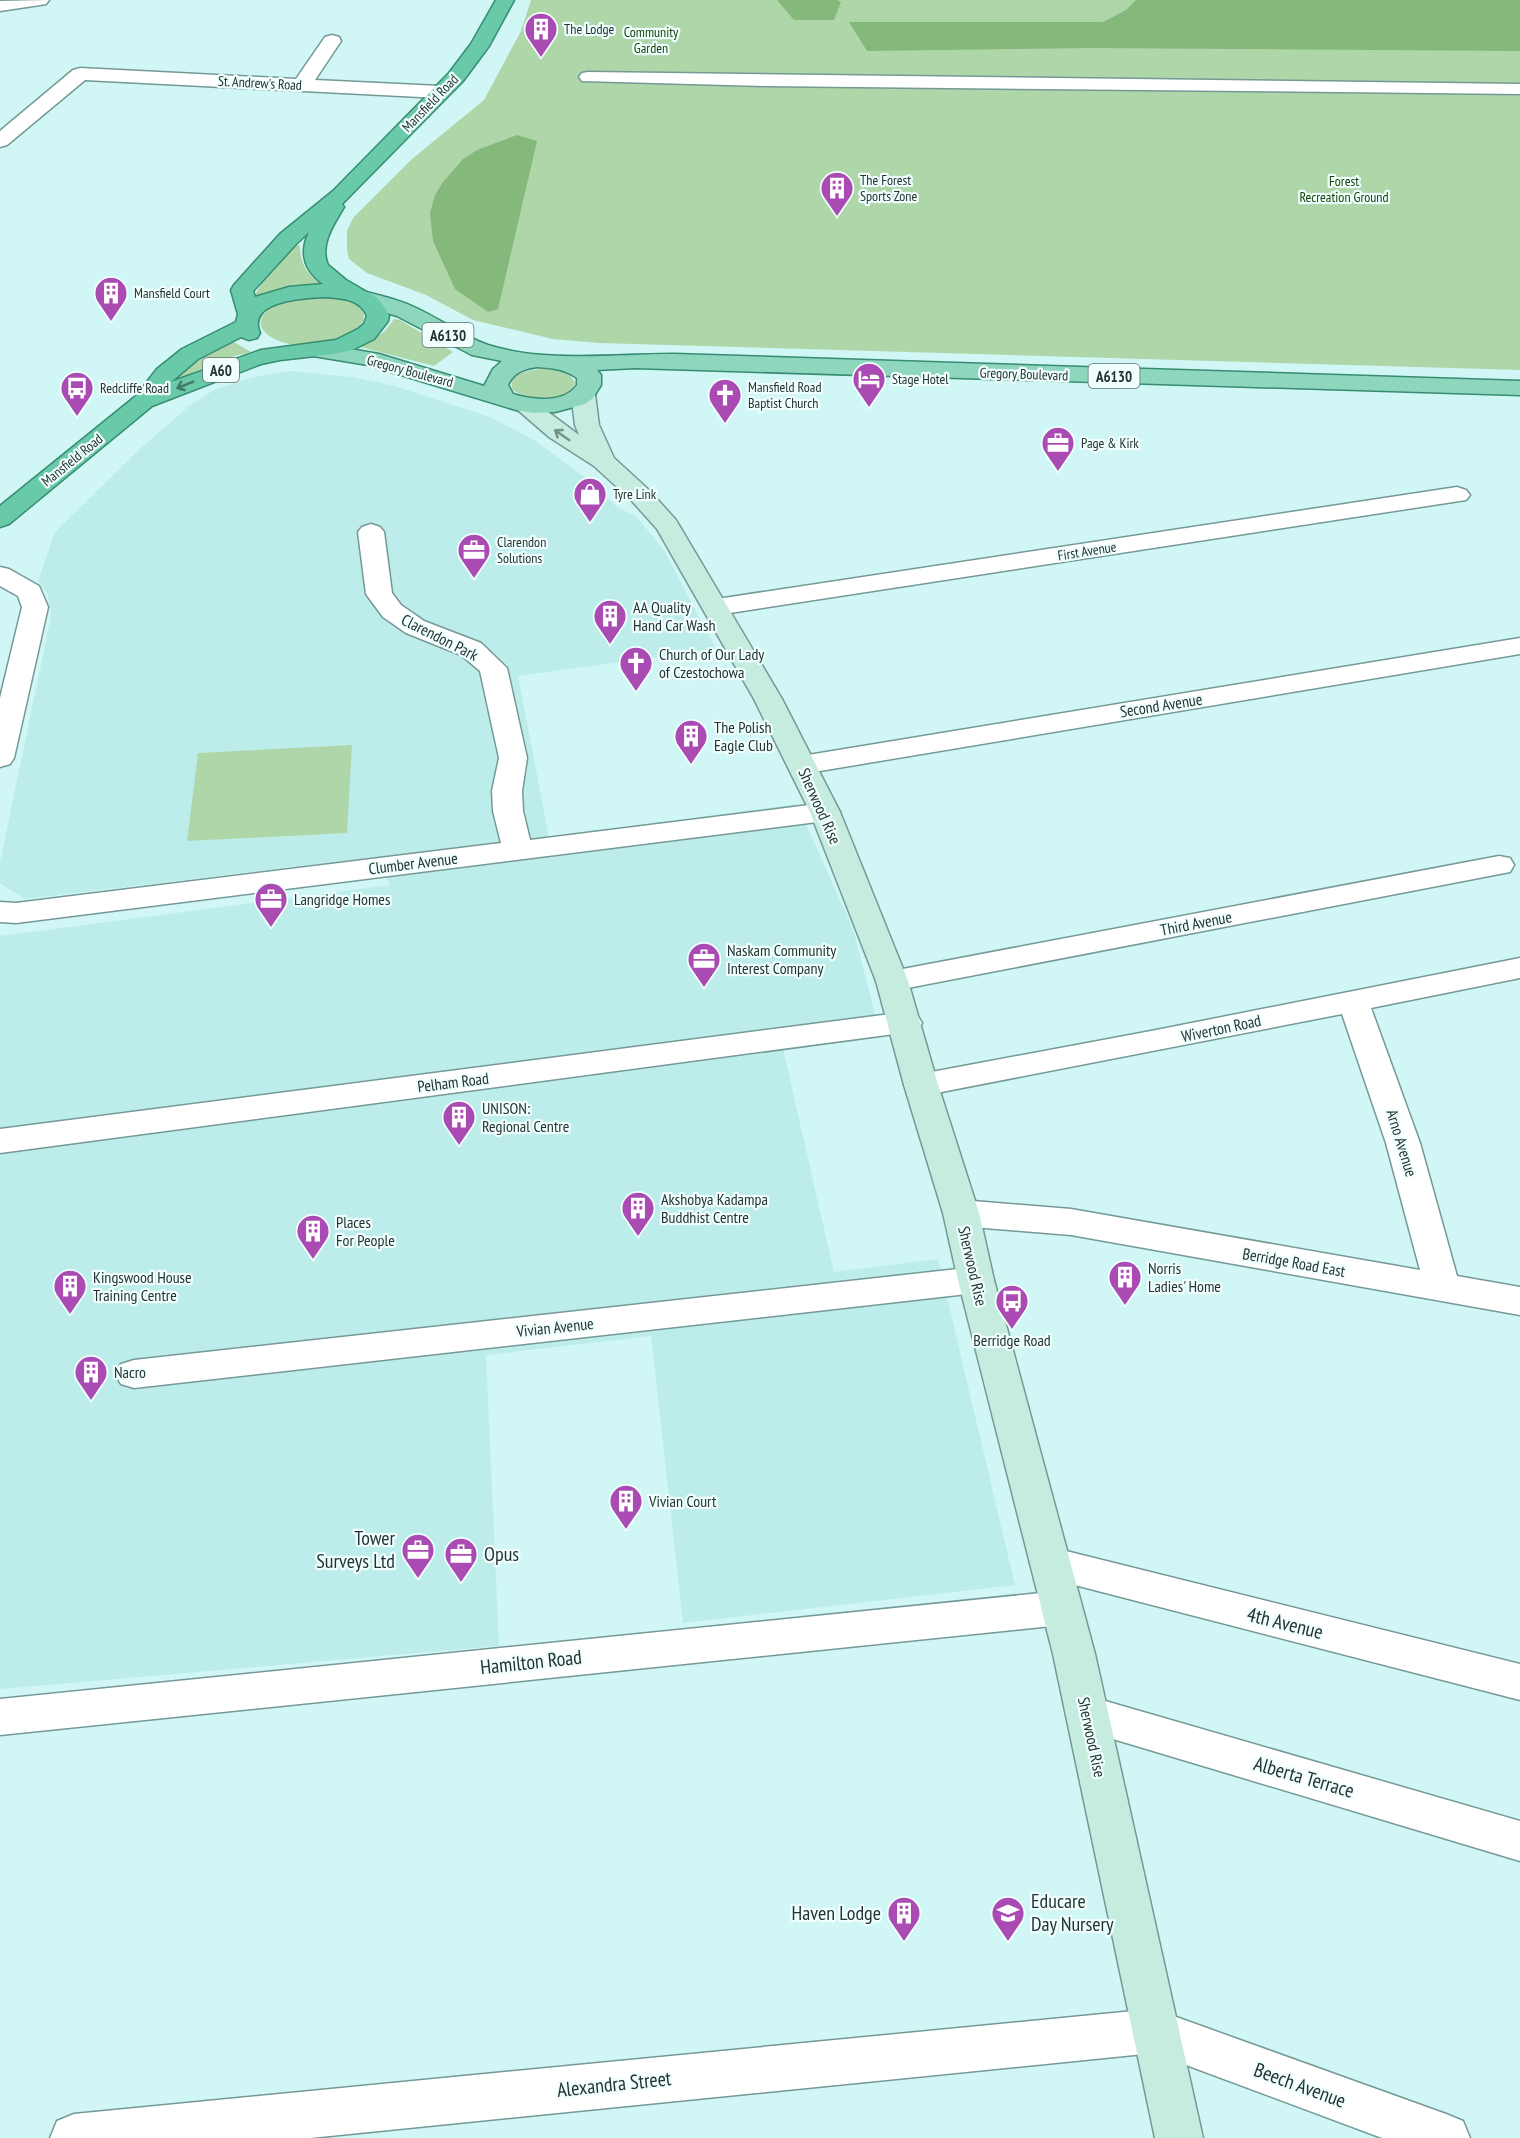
<svg xmlns="http://www.w3.org/2000/svg" width="1520" height="2138" font-family="'PT Sans Narrow',sans-serif">
  <style>
    .built { fill: #bdedeb }
    .green { fill: #afd6a8 }
    .forest { fill: #85b87b }
    .lines { fill: none; stroke-linecap: round; stroke-linejoin: round }
    .pedestrian-casing { stroke: #749997; stroke-width: 3 }
    .minor-casing { stroke: #749997; stroke-width: 3 }
    .secondary-casing { stroke: #749997; stroke-width: 3 }
    .primary-casing { stroke: #388c71; stroke-width: 3 }
    .trunk-casing { stroke: #388c71; stroke-width: 3 }
    .pedestrian { fill: #fff; fill-rule: evenodd }
    .minor { fill: #fff; fill-rule: evenodd }
    .secondary { fill: #c6ebdf; fill-rule: evenodd }
    .primary { fill: #8ed7be; fill-rule: evenodd }
    .trunk { fill: #68caa8; fill-rule: evenodd }
    .oneway { stroke: #437768 }
    .oneway2 { stroke: #758f89 }
    .labels { text-anchor: middle; dominant-baseline: central; stroke-width: 4.5; stroke-linejoin: round; paint-order: stroke }
    .far-poi-label { font-size: 14px; fill: #243333; stroke: #f0fffe; text-anchor: start }
    .far-park-label { font-size: 14px; fill: #154708; stroke: #f0fffe }
    .far-street-label { font-size: 14px; fill: #243333; stroke: #f0fffe }
    .shield { fill: #f0fffe; stroke: #617070; stroke-width: 1.5 }
    .shield-label { font-size: 15px; font-weight: bold; fill: #243333 }
    .poi-label { font-size: 16px; fill: #243333; stroke: #f0fffe; text-anchor: start }
    .street-label { font-size: 16px; fill: #243333; stroke: #f0fffe }
    .near-poi-label { font-size: 20px; fill: #243333; stroke: #f0fffe; text-anchor: end }
    .near-street-label { font-size: 20px; fill: #243333; stroke: #f0fffe }
  </style>
  <rect width="100%" height="100%" fill="#d0f7f5"/>
  <path class="built" d="M290,371L353,377L395,386L490,417L534,440L590,481L618,508L635,515L664,550L716,649L518,676L549,837L797,804L853,929L881,1036L783,1049L834,1272L938,1259L1015,1585L683,1623L651,1336L486,1355L499,1646L0,1689V936L390,885L376,857L25,899L0,883V862L51,616L48,595L38,581L55,532L142,447L189,406L214,390L250,378Z"/>
  <g class="green">
    <path d="M531,0H1520V370L599,343L553,339L473,320L426,295L367,273L349,259L347,250V231L353,218L412,159L484,100L521,31Z"/>
    <path d="M294,243L300,246C300,264 307,274 321,284L253,298L269,271Z"/>
    <path d="M319,296C416,305 334,359 282,342C252,332 255,312 283,302C295,298 307,297 319,296Z"/>
    <path d="M394,319L400,320L453,352L434,366L360,347L384,332Z"/>
    <path d="M232,341L251,352L235,356L163,385L197,361Z"/>
    <path d="M540,369C553,369 570,369 575,383C567,406 526,402 512,389C509,373 528,371 540,369Z"/>
    <path d="M352,745L347,833L187,841L198,753Z"/>
  </g>
  <g class="forest">
    <path d="M777,0H837L841,2L834,20H794Z"/>
    <path d="M1136,0H1520V51L1089,48L867,51L849,22H1103L1126,10Z"/>
    <path d="M517,135L537,141L498,309L488,312L455,289L433,241L430,213L435,195L443,182L463,159L477,150Z"/>
  </g>
  <g class="lines">
    <defs>
      <path id="pedestrian" d="M588,72L1520,84V94L765,86L582,81L579,77L582,73Z"/>
      <g id="minor">
        <path d="M49,0L46,4L40,5L0,11V1Z"/>
        <path d="M332,35L339,37L341,41L315,80L440,86L447,88L450,92L447,96L440,98L85,80L7,145L0,147V131L73,70L80,68L296,79L325,37Z"/>
        <path d="M1457,487L1466,490L1470,495L1466,500L717,615L708,613L704,607L708,601L717,599Z"/>
        <path d="M371,524L380,527L384,532L392,593L401,605L424,621L481,643L507,668L527,758L522,791L523,811L530,840L825,803L835,806L840,812L835,818L825,821L16,923L0,922V902L16,903L501,843L493,811L492,791L499,758L480,671L461,655L406,633L383,617L366,594L358,532L362,527Z"/>
        <path d="M0,567L9,569L39,586L48,607L14,758L10,764L0,767V698L22,607L18,596L0,586Z"/>
        <path d="M1520,638V654L802,774L792,771L788,765L792,759L802,756Z"/>
        <path d="M1499,856L1510,858L1514,865L1510,872L892,991L881,988L876,981L881,974L892,971Z"/>
        <path d="M1520,958V978L1371,1008L1420,1143L1457,1276L1520,1287V1315L1071,1235L961,1226L949,1222L943,1213L949,1204L961,1200L1071,1209L1420,1270L1386,1143L1342,1014L921,1096L909,1093L904,1085L909,1077L921,1074L1151,1031Z"/>
        <path d="M906,1012L917,1015L922,1023L917,1031L0,1153V1129Z"/>
        <path d="M976,1267L989,1271L994,1280L989,1289L976,1293L134,1388L121,1384L115,1374L121,1364L134,1360Z"/>
        <path d="M1050,1547L1520,1664V1700L1036,1575L1030,1563L1036,1551Z"/>
        <path d="M1061,1591L1075,1596L1081,1608L1075,1620L1061,1625L0,1735V1699Z"/>
        <path d="M1088,1696L1520,1821V1861L1073,1727L1067,1714L1073,1701Z"/>
        <path d="M1154,2009L1446,2114L1463,2121L1470,2138H1382L1154,2053L310,2138H50L57,2121L74,2114Z"/>
      </g>
      <path id="secondary" d="M583,387L591,389L595,394L599,425L614,458L649,490L676,520L782,699L840,812L908,981L938,1085L979,1213L994,1280L1095,1654L1203,2138H1155L1053,1654L958,1280L943,1213L904,1085L876,981L810,812L754,699L657,529L631,500L594,466L549,437L512,405L516,400L524,398L532,400L579,435L575,425L571,394L575,389Z"/>
      <path id="primary" d="M366,292C382,296 399,300 414,307C439,318 462,336 488,345C544,363 615,354 674,354L1520,381V395L635,368L597,370L601,375V385L593,398L585,404L555,412L533,413L516,410L368,365L307,355L304,350L307,345L315,343L379,354L484,386L493,369L502,361L472,355L397,316L358,304L355,299L358,294ZM537,367C552,368 565,369 577,378V385C564,404 532,400 513,394L508,385C514,372 524,369 537,367Z"/>
      <path id="trunk" d="M496,0H514L489,46L463,81L342,204L344,207C334,224 319,245 328,265L346,280L377,298L385,308L389,316L388,321L374,339L352,350L333,354L280,360L261,364L152,406L9,524L0,527V506L136,396L157,369L182,349L236,322L238,314L231,290L234,285L280,234L333,191L449,73L471,44ZM309,232C299,253 304,270 323,284L289,287L255,297L253,291L296,244ZM323,297C339,298 360,298 367,316L364,324L358,329L336,340L261,350L171,382L198,359L241,337L249,340L257,338L260,333C246,301 304,298 323,297Z"/>
    </defs>
    <use href="#pedestrian" class="pedestrian-casing"/>
    <use href="#minor" class="minor-casing"/>
    <use href="#secondary" class="secondary-casing"/>
    <use href="#primary" class="primary-casing"/>
    <use href="#trunk" class="trunk-casing"/>
    <use href="#pedestrian" class="pedestrian"/>
    <use href="#minor" class="minor"/>
    <use href="#secondary" class="secondary"/>
    <use href="#primary" class="primary"/>
    <use href="#trunk" class="trunk"/>
  </g>
  <defs><path id="oneway-shaft" d="M-6 0H5M1.5-3L5.5 0L1.5 3" fill="none" stroke-width="1.6" stroke-linecap="round" stroke-linejoin="round" transform="scale(1.5)"/></defs>
  <use class="oneway" href="#oneway-shaft" transform="translate(185 385) rotate(158)"/>
  <use class="oneway2" href="#oneway-shaft" transform="translate(562 435) rotate(-145)"/>
  <defs>
    <symbol id="building-pin" viewBox="-11 -11 22 30"><path d="M0 17L-7.5 6A9.5 9.5 0 1 1 7.5 6Z" fill="#aa4ab3" stroke="#f0fffe"/><path d="M-4-6H4V6H1V3H-1V6H-4ZM-2.5-4.3h1.7v1.8h-1.7ZM.8-4.3h1.7v1.8H.8ZM-2.5-1h1.7V.8h-1.7ZM.8-1h1.7V.8H.8Z" fill="#fff"/></symbol>
    <symbol id="hotel-pin" viewBox="-11 -11 22 30"><path d="M0 17L-7.5 6A9.5 9.5 0 1 1 7.5 6Z" fill="#aa4ab3" stroke="#f0fffe"/><path d="M-6-4.5h1.5V1H6V5H4.5V3h-9V5H-6ZM-4 0a1.8 1.8 0 1 1 3.6 0ZM.5 0V-2.5h3Q6-2.5 6 0Z" fill="#fff"/></symbol>
    <symbol id="bus-pin" viewBox="-11 -11 22 30"><path d="M0 17L-7.5 6A9.5 9.5 0 1 1 7.5 6Z" fill="#aa4ab3" stroke="#f0fffe"/><path d="M-5-6H5V4H4V6H2V4H-2V6H-4V4H-5ZM-3.5-4V0h7V-4ZM-3.5 1.2v1.5H-2V1.2ZM2 1.2v1.5H3.5V1.2Z" fill="#fff"/></symbol>
    <symbol id="church-pin" viewBox="-11 -11 22 30"><path d="M0 17L-7.5 6A9.5 9.5 0 1 1 7.5 6Z" fill="#aa4ab3" stroke="#f0fffe"/><path d="M-1.2-6h2.4v3.5h3.3v2.4h-3.3V6h-2.4V-.1h-3.3v-2.4h3.3Z" fill="#fff"/></symbol>
    <symbol id="office-pin" viewBox="-11 -11 22 30"><path d="M0 17L-7.5 6A9.5 9.5 0 1 1 7.5 6Z" fill="#aa4ab3" stroke="#f0fffe"/><path d="M-6-3h4V-5.5h4V-3h4V5H-6ZM-1-4.5V-3h2v-1.5ZM-6 0V1H6V0Z" fill="#fff"/></symbol>
    <symbol id="shop-pin" viewBox="-11 -11 22 30"><path d="M0 17L-7.5 6A9.5 9.5 0 1 1 7.5 6Z" fill="#aa4ab3" stroke="#f0fffe"/><path d="M-5-2.5h2.3a2.7 3.5 0 0 1 5.4 0H5L5.5 6h-11ZM-1.5-2.5h3a1.5 2.3 0 0 0-3 0Z" fill="#fff"/></symbol>
    <symbol id="school-pin" viewBox="-11 -11 22 30"><path d="M0 17L-7.5 6A9.5 9.5 0 1 1 7.5 6Z" fill="#aa4ab3" stroke="#f0fffe"/><path d="M0-5L7-2L0 1L-7-2ZM-4 1L0 2.5L4 1V4Q0 6-4 4Z" fill="#fff"/></symbol>
  </defs>
  <g fill-rule="evenodd">
    <use href="#building-pin" x="522" y="10" width="38" height="52"/>
    <use href="#building-pin" x="818" y="169" width="38" height="52"/>
    <use href="#building-pin" x="92" y="274" width="38" height="52"/>
    <use href="#hotel-pin" x="850" y="360" width="38" height="52"/>
    <use href="#bus-pin" x="58" y="369" width="38" height="52"/>
    <use href="#church-pin" x="706" y="376" width="38" height="52"/>
    <use href="#office-pin" x="1039" y="424" width="38" height="52"/>
    <use href="#shop-pin" x="571" y="475" width="38" height="52"/>
    <use href="#office-pin" x="455" y="531" width="38" height="52"/>
    <use href="#building-pin" x="591" y="597" width="38" height="52"/>
    <use href="#church-pin" x="617" y="644" width="38" height="52"/>
    <use href="#building-pin" x="672" y="717" width="38" height="52"/>
    <use href="#office-pin" x="252" y="880" width="38" height="52"/>
    <use href="#office-pin" x="685" y="940" width="38" height="52"/>
    <use href="#building-pin" x="440" y="1098" width="38" height="52"/>
    <use href="#building-pin" x="619" y="1189" width="38" height="52"/>
    <use href="#building-pin" x="294" y="1212" width="38" height="52"/>
    <use href="#building-pin" x="1106" y="1258" width="38" height="52"/>
    <use href="#building-pin" x="51" y="1267" width="38" height="52"/>
    <use href="#bus-pin" x="993" y="1282" width="38" height="52"/>
    <use href="#building-pin" x="72" y="1353" width="38" height="52"/>
    <use href="#building-pin" x="607" y="1482" width="38" height="52"/>
    <use href="#office-pin" x="399" y="1531" width="38" height="52"/>
    <use href="#office-pin" x="442" y="1535" width="38" height="52"/>
    <use href="#building-pin" x="885" y="1894" width="38" height="52"/>
    <use href="#school-pin" x="989" y="1894" width="38" height="52"/>
  </g>
  <g class="labels">
    <g class="far-poi-label">
      <text x="564" y="29">The Lodge</text>
      <text x="860" y="180">The Forest<tspan x="860" dy="16">Sports Zone</tspan></text>
      <text x="134" y="293">Mansfield Court</text>
      <text x="892" y="379">Stage Hotel</text>
      <text x="748" y="387">Mansfield Road<tspan x="748" dy="16">Baptist Church</tspan></text>
      <text x="100" y="388">Redcliffe Road</text>
      <text x="1081" y="443">Page &amp; Kirk</text>
      <text x="613" y="494">Tyre Link</text>
      <text x="497" y="542">Clarendon<tspan x="497" dy="16">Solutions</tspan></text>
    </g>
    <g class="far-park-label">
      <text x="651" y="32">Community<tspan x="651" dy="16">Garden</tspan></text>
      <text x="1344" y="181">Forest<tspan x="1344" dy="16">Recreation Ground</tspan></text>
    </g>
    <g class="far-street-label">
      <text transform="translate(260 83) rotate(3)">St. Andrew's Road</text>
      <text transform="translate(430 103) rotate(-46)">Mansfield Road</text>
      <text transform="translate(410 371) rotate(15)">Gregory Boulevard</text>
      <text transform="translate(1024 374) rotate(2)">Gregory Boulevard</text>
      <text transform="translate(72 460) rotate(-39)">Mansfield Road</text>
      <text transform="translate(1087 551) rotate(-9)">First Avenue</text>
    </g>
    <g class="shield">
      <rect x="422.5" y="323" width="51" height="24" rx="4.5"/>
      <rect x="203" y="358" width="36" height="24" rx="4.5"/>
      <rect x="1088.5" y="364" width="51" height="24" rx="4.5"/>
    </g>
    <g class="shield-label">
      <text x="448" y="335">A6130</text>
      <text x="221" y="370">A60</text>
      <text x="1114" y="376">A6130</text>
    </g>
    <g class="poi-label">
      <text x="633" y="607">AA Quality<tspan x="633" dy="18">Hand Car Wash</tspan></text>
      <text x="659" y="654">Church of Our Lady<tspan x="659" dy="18">of Czestochowa</tspan></text>
      <text x="714" y="727">The Polish<tspan x="714" dy="18">Eagle Club</tspan></text>
      <text x="294" y="899">Langridge Homes</text>
      <text x="727" y="950">Naskam Community<tspan x="727" dy="18">Interest Company</tspan></text>
      <text x="482" y="1108">UNISON:<tspan x="482" dy="18">Regional Centre</tspan></text>
      <text x="661" y="1199">Akshobya Kadampa<tspan x="661" dy="18">Buddhist Centre</tspan></text>
      <text x="336" y="1222">Places<tspan x="336" dy="18">For People</tspan></text>
      <text x="1148" y="1268">Norris<tspan x="1148" dy="18">Ladies' Home</tspan></text>
      <text x="93" y="1277">Kingswood House<tspan x="93" dy="18">Training Centre</tspan></text>
      <text x="1012" y="1340" text-anchor="middle">Berridge Road</text>
      <text x="114" y="1372">Nacro</text>
      <text x="649" y="1501">Vivian Court</text>
    </g>
    <g class="street-label">
      <text transform="translate(440 637) rotate(27)">Clarendon Park</text>
      <text transform="translate(1161 705) rotate(-9)">Second Avenue</text>
      <text transform="translate(820 806) rotate(66)">Sherwood Rise</text>
      <text transform="translate(413 863) rotate(-7)">Clumber Avenue</text>
      <text transform="translate(1196 923) rotate(-11)">Third Avenue</text>
      <text transform="translate(1221 1028) rotate(-12)">Wiverton Road</text>
      <text transform="translate(453 1082) rotate(-7)">Pelham Road</text>
      <text transform="translate(1402 1143) rotate(73)">Arno Avenue</text>
      <text transform="translate(1294 1262) rotate(10)">Berridge Road East</text>
      <text transform="translate(973 1266) rotate(77)">Sherwood Rise</text>
      <text transform="translate(555 1327) rotate(-6)">Vivian Avenue</text>
      <text transform="translate(1092 1737) rotate(78)">Sherwood Rise</text>
    </g>
    <g class="near-poi-label">
      <text x="395" y="1538">Tower<tspan x="395" dy="23">Surveys Ltd</tspan></text>
      <text x="484" y="1554" text-anchor="start">Opus</text>
      <text x="1031" y="1901" text-anchor="start">Educare<tspan x="1031" dy="23">Day Nursery</tspan></text>
      <text x="881" y="1913">Haven Lodge</text>
    </g>
    <g class="near-street-label">
      <text transform="translate(1285 1623) rotate(14)">4th Avenue</text>
      <text transform="translate(531 1662) rotate(-6)">Hamilton Road</text>
      <text transform="translate(1304 1777) rotate(16)">Alberta Terrace</text>
      <text transform="translate(614 2084) rotate(-6)">Alexandra Street</text>
      <text transform="translate(1300 2085) rotate(20)">Beech Avenue</text>
    </g>
  </g>
</svg>
